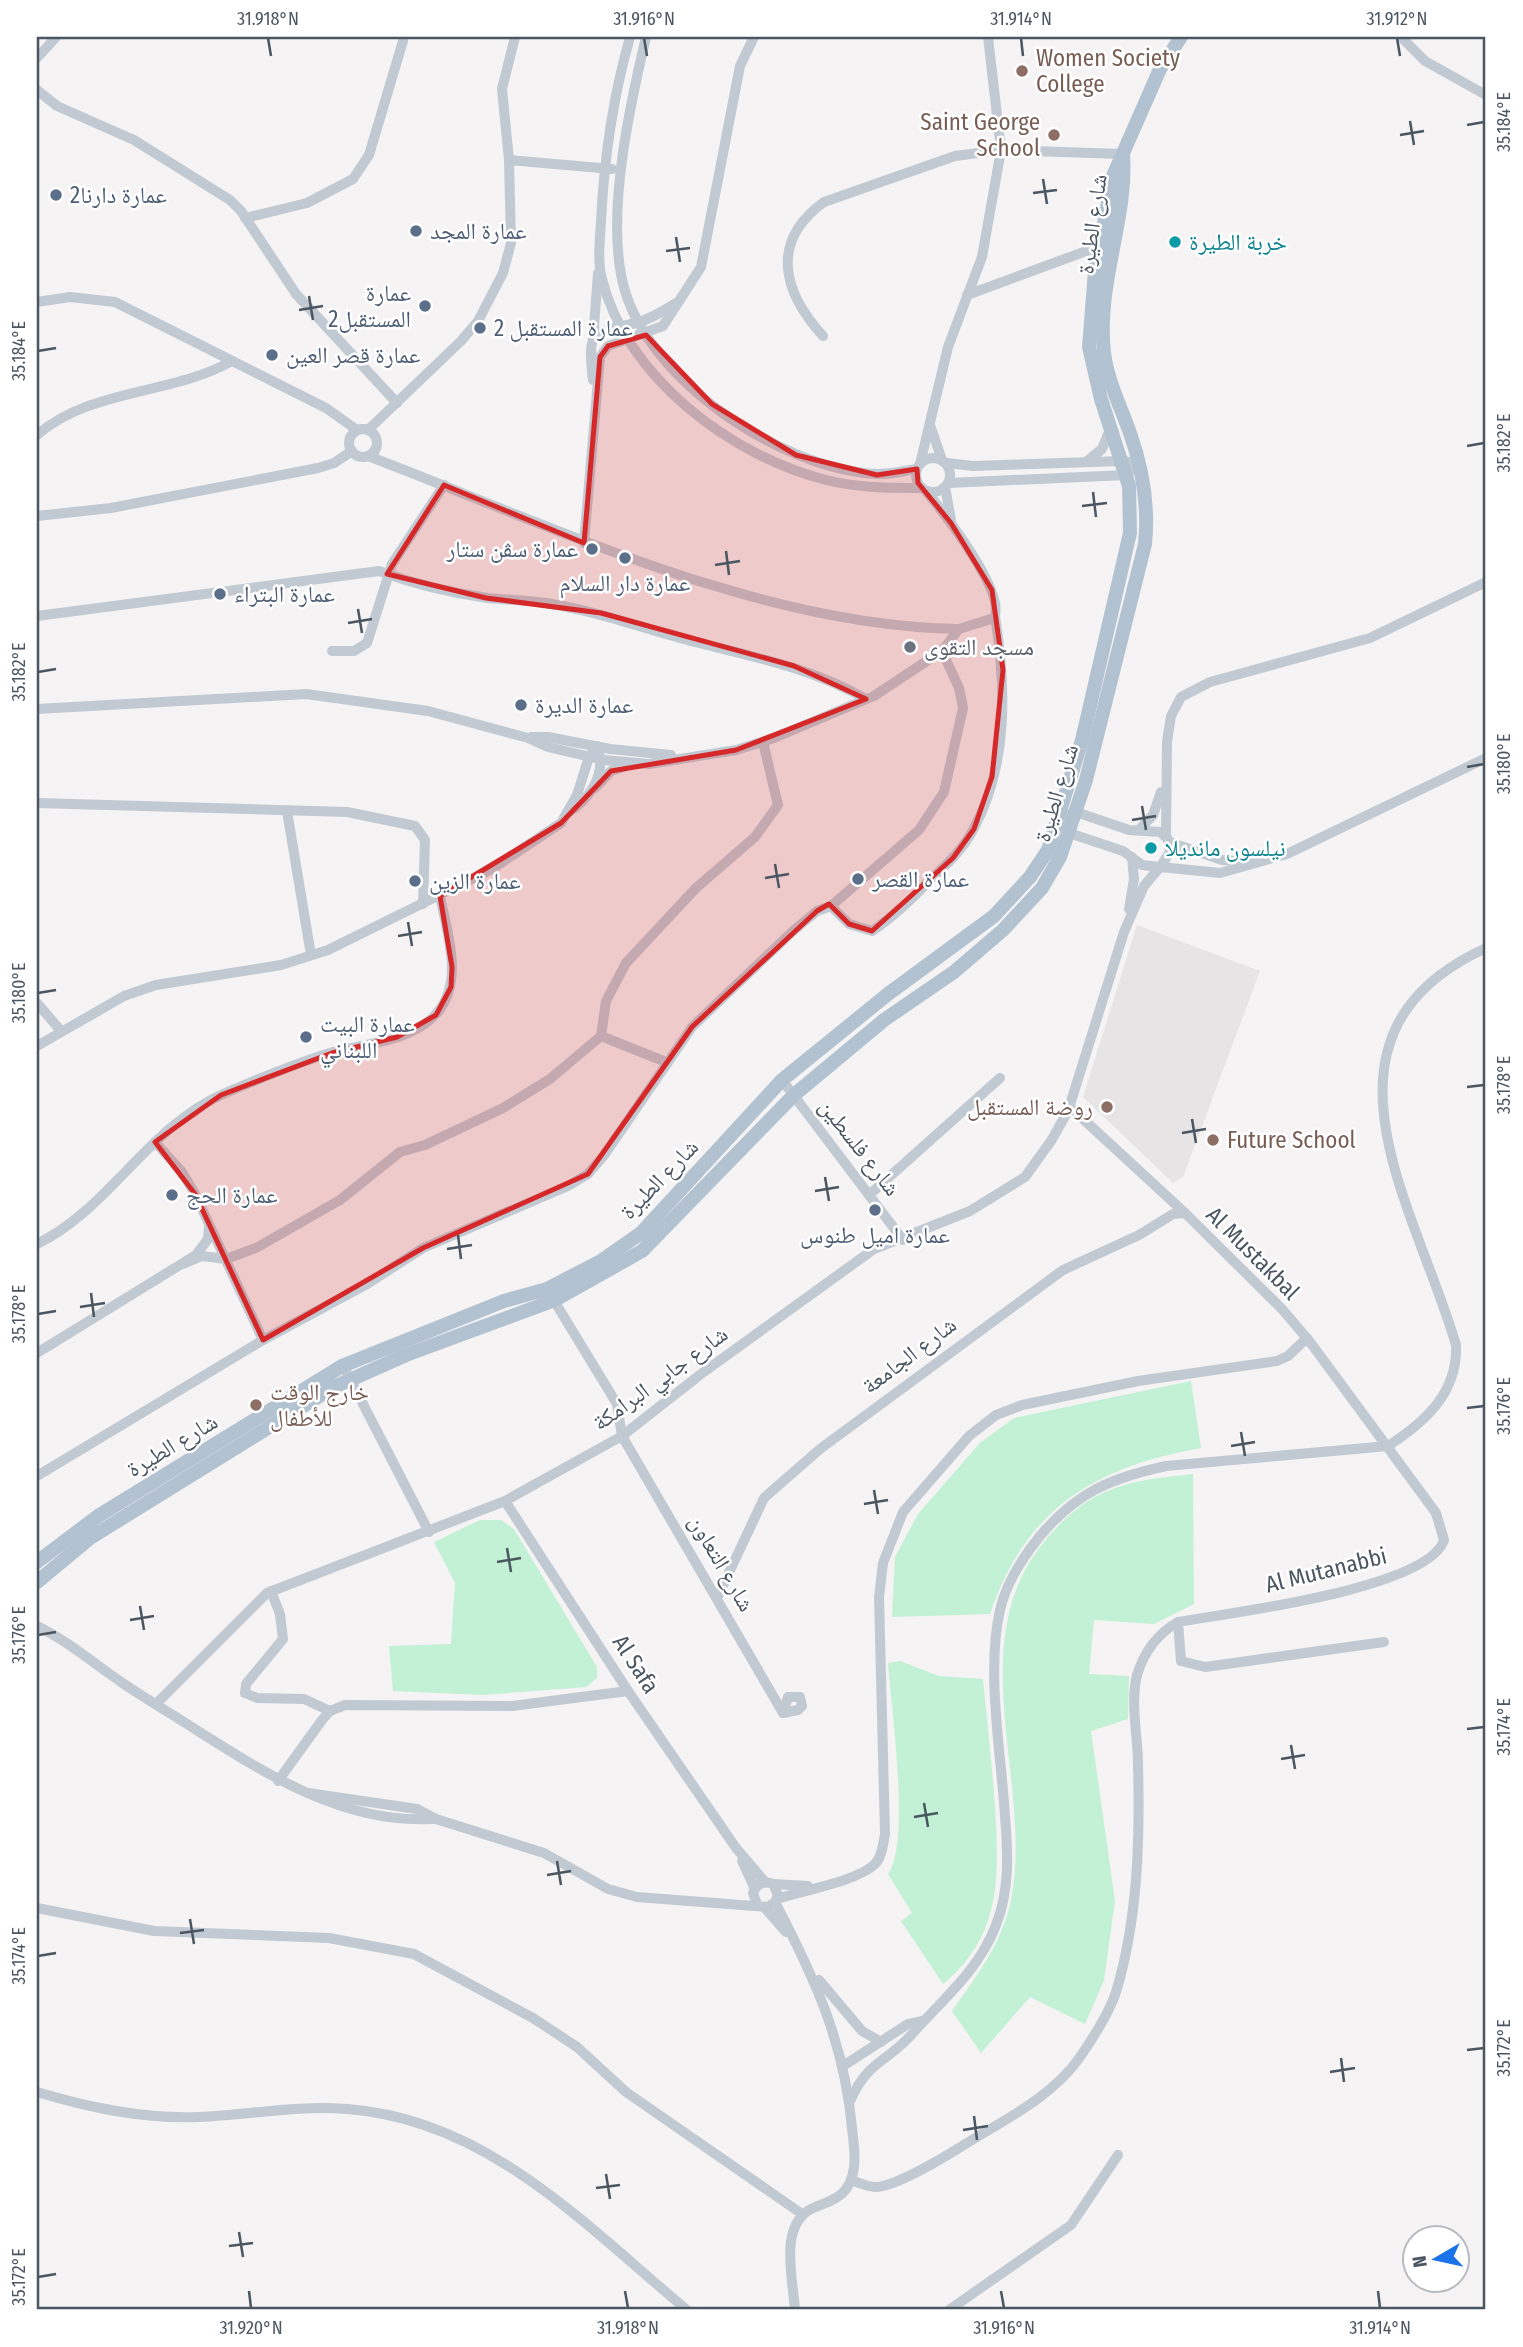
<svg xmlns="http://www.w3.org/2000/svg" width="1523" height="2347" font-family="'Fira Sans Condensed','Noto Naskh Arabic',sans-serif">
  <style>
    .education { fill: #e6e4e5 }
    .green { fill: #c3f1d5 }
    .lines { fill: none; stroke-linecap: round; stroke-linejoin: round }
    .minor { stroke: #c1cad2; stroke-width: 10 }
    .major { stroke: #b3c2d1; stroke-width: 14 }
    .marked { fill: #d62828; fill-opacity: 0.2; stroke: #d62828; stroke-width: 5; stroke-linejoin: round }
    .ticks { fill: none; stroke: #4a5661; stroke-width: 2.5 }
    .education-dot { fill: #8d6e63; stroke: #fff; stroke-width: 2.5 }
    .service-dot { fill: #5c6f8a; stroke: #fff; stroke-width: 2.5 }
    .culture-dot { fill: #0f9aa8; stroke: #fff; stroke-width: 2.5 }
    .worship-dot { fill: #6b7280; stroke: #fff; stroke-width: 2.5 }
    .labels { text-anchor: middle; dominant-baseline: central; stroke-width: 5; stroke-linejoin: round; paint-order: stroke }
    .education-label { font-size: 23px; fill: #785e54; stroke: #fff; text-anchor: start }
    .service-label { font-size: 23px; fill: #4e5e75; stroke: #fff; text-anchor: start }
    .street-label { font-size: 23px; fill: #4a5661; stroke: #fff }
    .culture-label { font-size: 23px; fill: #0d838f; stroke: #fff; text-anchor: start }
    .worship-label { font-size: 23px; fill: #5b616d; stroke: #fff; text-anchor: start }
    .neatline { fill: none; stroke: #4a5661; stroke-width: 2.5 }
    .ticks-label { font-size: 18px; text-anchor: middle; fill: #4a5661 }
  </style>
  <rect width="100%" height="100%" fill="#f5f3f3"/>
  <path class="education" d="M1137,925L1260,971L1183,1177L1173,1183L1083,1097Z"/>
  <g class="green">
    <path d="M1191,1381L1201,1448C1096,1467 1026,1507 990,1614L892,1617L895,1557L918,1514L980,1443L1014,1418Z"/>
    <path d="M1193,1474L1194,1604L1154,1624L1094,1620L1089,1674L1129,1676L1128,1719L1091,1731L1115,1901L1104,1980L1085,2024L1030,1997L981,2053L952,2011C977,1975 1002,1944 1011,1900C1034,1783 960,1644 1044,1542C1089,1487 1125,1481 1193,1474Z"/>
    <path d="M480,1520H501L514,1529L597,1667V1678L586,1687L483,1695L393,1691L389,1646L451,1644L455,1583L434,1542Z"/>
    <path d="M900,1661L939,1676L983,1679C987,1721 992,1764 995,1807C999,1876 1002,1936 943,1984L901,1921L912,1913L888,1874C911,1842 891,1706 888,1663Z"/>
  </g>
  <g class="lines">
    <g class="minor">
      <path d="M630,37C613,97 604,159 601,221C600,240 597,260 602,279C626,377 731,456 826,480C858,488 889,488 921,488"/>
      <path d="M646,37C630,105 608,205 621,274C638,375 778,468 875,474C888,475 903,471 917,469"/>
      <path d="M1401,37L1425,61L1486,95"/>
      <path d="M37,58L56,37"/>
      <path d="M37,90L57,106L134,140L230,200L241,211L296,294L397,403"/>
      <path d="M509,160L612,169"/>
      <path d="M245,218L307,203L353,179L369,155L403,41"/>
      <path d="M967,295L1100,246"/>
      <path d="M37,302L70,297L115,302L326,408L357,430"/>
      <path d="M823,336C783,292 769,242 824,202L955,156L1001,150L1123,154"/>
      <path d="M593,340L598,273"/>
      <path d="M593,380C587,329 592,333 636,323C651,319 663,311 676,303"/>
      <path d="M930,425L942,460"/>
      <circle cx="363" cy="443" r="14"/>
      <path d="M368,430L461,341L478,321L503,273L511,243L509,160L502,89L515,37"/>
      <path d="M37,435C91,388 172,395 232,361"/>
      <path d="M368,456C552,526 760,626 959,629"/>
      <circle cx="933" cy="475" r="17"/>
      <path d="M1086,462L1102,449L1110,429"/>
      <path d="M947,463L973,466L1122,461L1140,464"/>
      <path d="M920,464L948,347L982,257L1001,150L988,37"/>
      <path d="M948,483L1126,475L1140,464"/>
      <path d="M945,487L951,520"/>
      <path d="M37,516L111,508L318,468L334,463L352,451"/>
      <path d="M584,543L600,357L608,346L663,326L701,267L740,66L754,37"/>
      <path d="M37,616L379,571C414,584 451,593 488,598C507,600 527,600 546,603C597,611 645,629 695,642C754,657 812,668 866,699"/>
      <path d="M332,651H354L367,643L392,564L444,485"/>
      <path d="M37,709L306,694L428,711L528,738L548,747L604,760L649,764L736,750L774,738L874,696L942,651L959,629L994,618C1007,593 943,512 926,491"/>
      <path d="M531,737H548L610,749L671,755"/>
      <path d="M595,788L611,771L626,766"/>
      <path d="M37,803L347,812L415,826L425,840L423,904"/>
      <path d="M287,811L311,955"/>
      <path d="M569,812C588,800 605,777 599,753"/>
      <path d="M1076,812L1129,830L1160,832L1168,839L1170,852L1160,867L1142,865L1123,851L1069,833L1059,818Z"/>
      <path d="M1139,830L1153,815L1161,792"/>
      <path d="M1166,837L1167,742L1171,716L1181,697L1210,682L1370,638L1486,582"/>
      <path d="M1169,842L1222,860L1252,862"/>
      <path d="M831,906L849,924L872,931C893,917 910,901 928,882C945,866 962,851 973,830C1009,764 1006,686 995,616"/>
      <path d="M1129,909L1134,879L1132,857"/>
      <path d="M37,1003L61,1031"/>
      <path d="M601,1036L666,1062"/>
      <path d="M37,1046L124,996L156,985L281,965L328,950L492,869L561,823L577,795L589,757L597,746"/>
      <path d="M782,1080L903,1240"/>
      <path d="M155,1142L182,1172L195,1194L263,1340"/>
      <path d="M869,1195L1000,1078"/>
      <path d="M37,1244C109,1209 148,1127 223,1094C258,1079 296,1063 333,1052C367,1043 411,1042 436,1014C465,983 447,932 440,896"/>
      <path d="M183,1264L202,1256L226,1259L256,1248L340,1200L400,1152L425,1145L503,1108L550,1079L601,1036L606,1001L626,963L696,888L755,837L778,805L763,742"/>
      <path d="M550,1294L617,1404L622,1436L783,1713L798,1710L802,1706L800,1697H788L783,1713"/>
      <path d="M37,1353L196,1255L208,1239L209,1225"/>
      <path d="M347,1373L429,1532"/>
      <path d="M37,1476L263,1340L367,1284L423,1248L568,1186L588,1174L605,1154L692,1027L793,931L817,911L831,906L919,830L944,792L963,708L959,688L942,651"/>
      <path d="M505,1501L628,1691L736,1848L765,1882"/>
      <path d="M271,1591L280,1614L283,1639L246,1684L245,1693L257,1698L304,1699L330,1711"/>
      <path d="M718,1596L764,1498L820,1449L1063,1270L1139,1235L1173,1214L1185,1213"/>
      <path d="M1178,1622L1181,1661L1205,1667L1384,1642"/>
      <path d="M37,1626C68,1641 93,1663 121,1682C146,1699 172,1714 198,1731C269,1776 345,1824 433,1819"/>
      <path d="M156,1704L267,1593L505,1501L622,1436L701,1374L874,1249L970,1211L1025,1177L1051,1141L1068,1111L1124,932L1144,886L1160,867L1220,873L1287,854L1486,758"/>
      <path d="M278,1781L322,1720L330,1711L345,1705L512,1706L628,1691"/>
      <path d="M308,1793L417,1809L436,1819L544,1853L608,1889L637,1897L768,1907L775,1902L778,1895L773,1884C764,1880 756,1884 753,1893L757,1904"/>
      <path d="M742,1861L755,1889"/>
      <path d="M773,1884L808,1886"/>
      <path d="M777,1899C801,1891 858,1881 875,1864C882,1857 883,1844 885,1834L879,1597L883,1563L903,1512L969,1436L996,1415L1022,1405L1138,1381L1277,1361L1288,1356L1307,1338"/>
      <path d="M775,1902C815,1979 844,2041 852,2128C854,2146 858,2169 848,2186C842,2198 825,2203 813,2208C778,2224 793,2279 795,2310"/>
      <path d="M764,1907L786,1932"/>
      <path d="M37,1908L154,1931L329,1938L414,1954L533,2018L577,2047L626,2092L802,2214"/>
      <path d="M819,1980L862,2031L881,2042"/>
      <path d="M843,2066L908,2024L921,2021"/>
      <path d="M37,2092C90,2108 143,2119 199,2117C248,2115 297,2105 347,2109C487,2119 585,2225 687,2310"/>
      <path d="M850,2101C869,2059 887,2063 913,2033C944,1998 979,1970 996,1925C1010,1890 1008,1852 1005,1816C1001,1752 986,1672 1000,1610C1006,1583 1023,1557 1040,1536C1077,1492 1111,1478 1166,1466L1388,1446C1425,1422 1458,1393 1456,1345C1416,1207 1298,1034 1486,948"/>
      <path d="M851,2180C859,2183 868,2187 876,2187C897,2186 948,2155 967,2143C1006,2119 1053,2096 1080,2057C1093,2038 1109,2014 1116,1992C1138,1919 1140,1840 1138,1765C1138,1736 1130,1704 1137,1675C1144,1652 1157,1634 1178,1622C1229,1613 1428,1589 1444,1540L1436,1513L1310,1342L1282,1309L1185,1213L1070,1107"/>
      <path d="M949,2310L1071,2225L1118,2155"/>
    </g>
    <g class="major">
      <path d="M37,1562L98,1516L342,1366L504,1301L547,1289L601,1261L641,1233L782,1080L888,994L994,916L1030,877L1048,850L1082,740L1130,533L1129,486L1101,399L1089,347L1095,271L1113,176L1160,69L1181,37"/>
      <path d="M37,1582L90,1538L334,1387L406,1355L555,1300L642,1251L794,1095L884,1020L954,972L1003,930L1042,888L1060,857L1086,780L1145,544C1149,505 1143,470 1130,433C1121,407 1107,380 1104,352C1096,285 1128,217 1123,155"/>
    </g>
  </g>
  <path class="marked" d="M646,335L712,404L796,455L877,475L917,469L918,483L951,523L992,590L1003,670L992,777L974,829L953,858L872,931L849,924L829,904L817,911L692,1027L588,1174L423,1248L263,1340L195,1194L155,1142L221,1095L332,1053L397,1037L436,1015L451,987L452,967L440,896L561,823L611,771L736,750L866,699L794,666L601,613L486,598L387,574L444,485L584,543L600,357L608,346Z"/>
  <path class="ticks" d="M268,38L271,56M644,38L647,56M1021,38L1023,56M1397,38L1400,56M1410,121L1414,145M1467,125L1484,122M1400,135L1424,131M1043,179L1047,204M1033,193L1057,190M676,237L680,262M666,251L690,248M309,296L313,320M299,310L323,306M38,351L56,348M1467,446L1484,443M1093,492L1096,517M1082,506L1107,503M726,551L729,575M715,565L740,561M358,609L362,633M348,623L372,619M38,672L56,669M1467,767L1484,764M1142,806L1146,830M1132,820L1156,816M775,864L779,888M765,878L789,874M408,922L412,946M398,936L422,932M38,993L56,990M1467,1087L1484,1085M1192,1119L1196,1143M1182,1133L1206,1129M825,1177L829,1201M815,1191L839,1187M458,1235L461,1259M447,1249L472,1245M91,1293L94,1317M80,1307L105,1303M38,1314L56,1311M1467,1408L1484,1406M1241,1432L1245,1456M1231,1446L1255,1442M874,1490L878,1514M864,1504L888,1500M507,1548L511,1572M497,1562L521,1558M140,1606L144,1630M130,1620L154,1616M38,1635L56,1632M1467,1729L1484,1727M1291,1745L1295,1769M1281,1759L1305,1755M924,1803L928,1827M914,1817L938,1813M557,1861L561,1885M547,1875L571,1871M190,1919L194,1944M180,1933L204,1930M38,1956L56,1953M1467,2050L1484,2048M1341,2058L1344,2082M1330,2072L1355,2068M974,2116L977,2140M963,2130L988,2126M606,2174L610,2199M596,2188L620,2185M239,2232L243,2257M229,2246L253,2243M38,2277L56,2274M249,2291L251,2308M625,2291L628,2308M1001,2291L1004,2308M1378,2291L1380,2308"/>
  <g class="education-dot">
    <circle cx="1022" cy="71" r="7"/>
    <circle cx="1054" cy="135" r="7"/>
    <circle cx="1107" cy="1107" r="7"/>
    <circle cx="1213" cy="1140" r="7"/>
    <circle cx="256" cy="1405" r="7"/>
  </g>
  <g class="service-dot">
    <circle cx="56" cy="195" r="7"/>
    <circle cx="416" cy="231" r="7"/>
    <circle cx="425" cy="306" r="7"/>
    <circle cx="480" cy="328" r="7"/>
    <circle cx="272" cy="355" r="7"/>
    <circle cx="592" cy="549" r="7"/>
    <circle cx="625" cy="558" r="7"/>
    <circle cx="220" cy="594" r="7"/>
    <circle cx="521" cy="705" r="7"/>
    <circle cx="858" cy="879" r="7"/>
    <circle cx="415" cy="881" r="7"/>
    <circle cx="306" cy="1037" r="7"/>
    <circle cx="172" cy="1195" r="7"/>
    <circle cx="875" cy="1210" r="7"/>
  </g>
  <g class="culture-dot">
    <circle cx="1175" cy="242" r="7"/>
    <circle cx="1151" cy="848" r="7"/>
  </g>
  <circle class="worship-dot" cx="910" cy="647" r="7"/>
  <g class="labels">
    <g class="education-label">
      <text x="1036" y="58">Women Society<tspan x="1036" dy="26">College</tspan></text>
      <text x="1040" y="122" text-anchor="end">Saint George<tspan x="1040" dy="26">School</tspan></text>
      <text x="1093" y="1107" text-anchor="end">روضة المستقبل</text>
      <text x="1227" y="1140">Future School</text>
      <text x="270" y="1392">خارج الوقت<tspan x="270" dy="26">للأطفال</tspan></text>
    </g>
    <g class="service-label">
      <text x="70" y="195">عمارة دارنا2</text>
      <text x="430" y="231">عمارة المجد</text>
      <text x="411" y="293" text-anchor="end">عمارة<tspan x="411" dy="26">المستقبل2</tspan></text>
      <text x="494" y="328">عمارة المستقبل 2</text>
      <text x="286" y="355">عمارة قصر العين</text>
      <text x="578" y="549" text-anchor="end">عمارة سڤن ستار</text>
      <text x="625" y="583" text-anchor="middle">عمارة دار السلام</text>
      <text x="234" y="594">عمارة البتراء</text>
      <text x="535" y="705">عمارة الديرة</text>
      <text x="872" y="879">عمارة القصر</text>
      <text x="429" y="881">عمارة الزين</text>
      <text x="320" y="1024">عمارة البيت<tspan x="320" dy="26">اللبناني</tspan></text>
      <text x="186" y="1195">عمارة الحج</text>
      <text x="875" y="1235" text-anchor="middle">عمارة اميل طنوس</text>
    </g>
    <g class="street-label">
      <text transform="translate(1092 224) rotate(-82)">شارع الطيرة</text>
      <text transform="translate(1056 793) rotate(-73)">شارع الطيرة</text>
      <text transform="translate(860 1147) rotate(52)">شارع فلسطين</text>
      <text transform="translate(659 1179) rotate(-46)">شارع الطيرة</text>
      <text transform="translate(1253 1253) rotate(45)">Al Mustakbal</text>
      <text transform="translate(909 1355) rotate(-37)">شارع الجامعة</text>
      <text transform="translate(660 1378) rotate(-36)">شارع جابي البرامكة</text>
      <text transform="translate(172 1445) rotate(-31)">شارع الطيرة</text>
      <text transform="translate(722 1563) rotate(60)">شارع التعاون</text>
      <text transform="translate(1326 1570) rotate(-14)">Al Mutanabbi</text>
      <text transform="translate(636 1664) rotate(57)">Al Safa</text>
    </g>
    <g class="culture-label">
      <text x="1189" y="242">خربة الطيرة</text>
      <text x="1165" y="848">نيلسون مانديلا</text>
    </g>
    <g class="worship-label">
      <text x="924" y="647">مسجد التقوى</text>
    </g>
  </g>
  <rect width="1523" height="2347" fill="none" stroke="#ffffff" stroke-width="77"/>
  <g transform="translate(1436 2259) rotate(261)"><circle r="33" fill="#ffffff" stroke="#b7bbc0" stroke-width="2"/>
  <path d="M0-5L12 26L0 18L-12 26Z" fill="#1a73e8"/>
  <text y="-10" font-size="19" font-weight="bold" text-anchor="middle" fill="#4a5661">N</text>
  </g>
  <rect x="38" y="38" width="1446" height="2270" class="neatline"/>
  <g class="ticks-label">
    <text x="268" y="25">31.918°N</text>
    <text x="644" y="25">31.916°N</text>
    <text x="1021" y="25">31.914°N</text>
    <text x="1397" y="25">31.912°N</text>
    <text transform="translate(1504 122) rotate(-90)" y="6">35.184°E</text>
    <text transform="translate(19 351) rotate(-90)" y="6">35.184°E</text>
    <text transform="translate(1504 443) rotate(-90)" y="6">35.182°E</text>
    <text transform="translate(19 672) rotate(-90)" y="6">35.182°E</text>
    <text transform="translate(1504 764) rotate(-90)" y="6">35.180°E</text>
    <text transform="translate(19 993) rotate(-90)" y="6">35.180°E</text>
    <text transform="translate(1504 1085) rotate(-90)" y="6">35.178°E</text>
    <text transform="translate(19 1314) rotate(-90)" y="6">35.178°E</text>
    <text transform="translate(1504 1406) rotate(-90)" y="6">35.176°E</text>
    <text transform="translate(19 1635) rotate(-90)" y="6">35.176°E</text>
    <text transform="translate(1504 1727) rotate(-90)" y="6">35.174°E</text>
    <text transform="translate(19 1956) rotate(-90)" y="6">35.174°E</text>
    <text transform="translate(1504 2048) rotate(-90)" y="6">35.172°E</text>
    <text transform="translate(19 2277) rotate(-90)" y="6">35.172°E</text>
    <text x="251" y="2334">31.920°N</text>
    <text x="628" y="2334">31.918°N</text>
    <text x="1004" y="2334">31.916°N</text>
    <text x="1380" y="2334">31.914°N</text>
  </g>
</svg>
